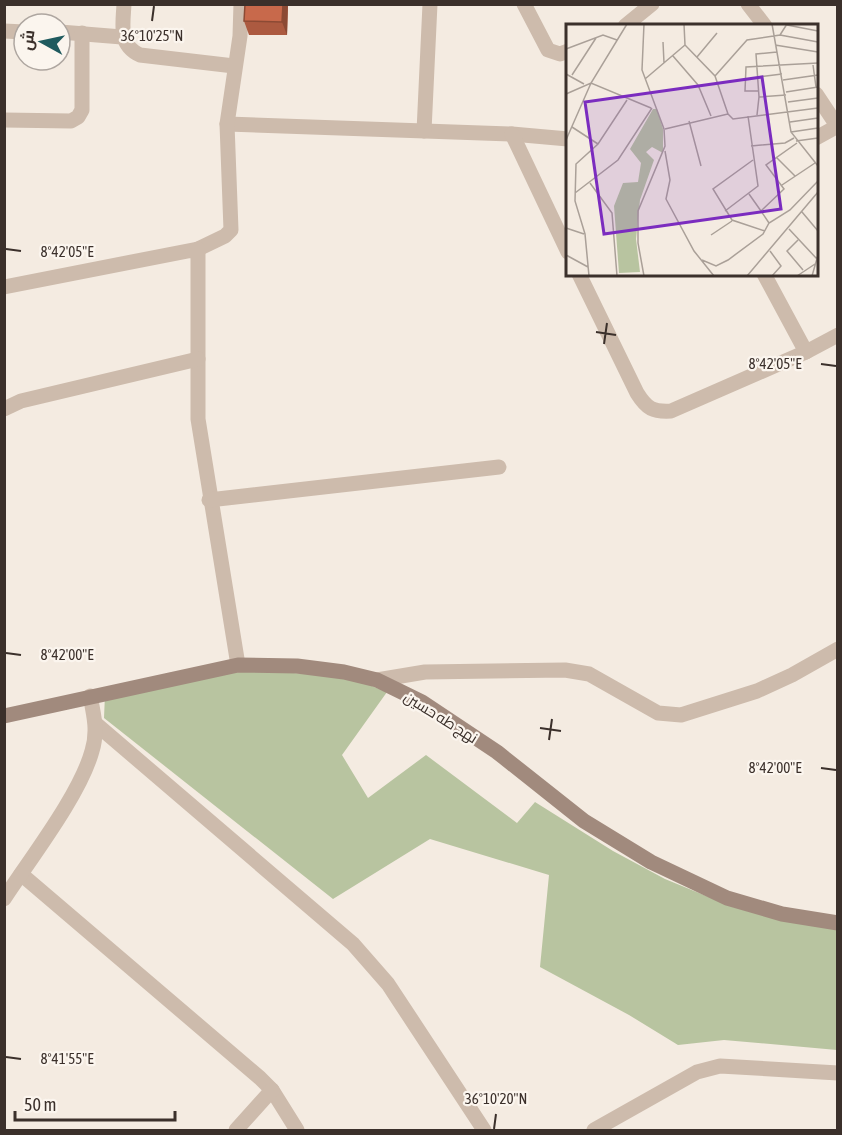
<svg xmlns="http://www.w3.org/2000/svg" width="842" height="1135" font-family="'Asap Condensed',Cairo,sans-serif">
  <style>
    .green { fill: #b8c4a0 }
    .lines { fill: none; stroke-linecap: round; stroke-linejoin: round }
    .minor { stroke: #cdbbac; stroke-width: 15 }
    .secondary { stroke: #a18a7d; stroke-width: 15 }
    .wall { fill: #ac5a40 }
    .shaded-wall { fill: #8c4a34 }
    .building { fill: #c8694b; stroke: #8c4a34; stroke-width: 1.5 }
    .ticks { fill: none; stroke: #3b302b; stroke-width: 2 }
    .labels { text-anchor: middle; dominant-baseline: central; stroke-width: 4.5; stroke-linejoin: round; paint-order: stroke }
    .street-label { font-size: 15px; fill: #3b302b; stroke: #fbf5ee }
    .inset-road { fill: none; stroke: #aaa098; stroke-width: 1.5 }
    .view { fill: #7b2cbf; fill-opacity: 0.15; stroke: #7b2cbf; stroke-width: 3 }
    .inset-edge { fill: none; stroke: #3b302b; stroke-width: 3 }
    .ticks-label { font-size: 15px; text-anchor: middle; fill: #3b302b; stroke: #fbf5ee; stroke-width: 4.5; stroke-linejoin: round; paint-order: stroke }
  </style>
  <rect width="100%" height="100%" fill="#f4ebe1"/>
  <path class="green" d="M239,670L347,676L387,692L342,755L368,798L426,755L517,823L535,802L613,851L665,879L733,907L837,927V1050L724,1040L678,1045L629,1015L540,967L549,875L430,839L333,899L104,718L105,694Z"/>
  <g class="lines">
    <g class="minor">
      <path d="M124,4C123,25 118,45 140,55L234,66"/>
      <path d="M524,4L548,50L560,54L568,51"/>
      <path d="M748,4L765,26"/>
      <path d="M625,26L652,4"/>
      <path d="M4,31L24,32"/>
      <path d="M60,32L122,37"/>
      <path d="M816,94L838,127"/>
      <path d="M4,120L71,121L78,117L82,110V33"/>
      <path d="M227,124L512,134L568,139"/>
      <path d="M424,131L430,4"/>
      <path d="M512,134L568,252"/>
      <path d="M816,138L836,127"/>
      <path d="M198,249L225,236L231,230L227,124L240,36L241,4"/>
      <path d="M579,274L637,393C647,409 653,412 671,411L806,352L838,335"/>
      <path d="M764,274L806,352"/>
      <path d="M4,287L198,249V419L238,665"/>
      <path d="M4,409L21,401L198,359"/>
      <path d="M209,500L499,467"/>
      <path d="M377,680L425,672L565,670L589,674L658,713L681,715L757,691L792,675L838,649"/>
      <path d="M96,724L353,944L388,984L484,1130"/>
      <path d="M21,874L260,1078L272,1090L297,1130"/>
      <path d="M4,899C30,859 80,795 92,751C98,732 94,715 90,696"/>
      <path d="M236,1130L272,1090"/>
      <path d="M594,1130L697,1072L720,1066L838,1073"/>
    </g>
    <path class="secondary" d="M4,716L238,665L297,666L344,672L377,680L422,702L497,752L584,821L651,862L727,898L782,914L838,923"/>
  </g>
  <path class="wall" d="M288,4L287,35H249L244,21Z"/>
  <path class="shaded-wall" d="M283,4H288L287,35L282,22Z"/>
  <path class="building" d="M245,4H283L282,22L244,21Z"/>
  <path class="ticks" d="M152,21L154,6M6,249L21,251M596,332L616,335M604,344L607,323M821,364L836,366M6,653L21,655M540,728L561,731M549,740L552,719M821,768L836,770M6,1057L21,1059M494,1129L496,1114"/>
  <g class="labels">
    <g class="street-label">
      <text transform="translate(441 717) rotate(32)">نهج طه حسين</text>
    </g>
  </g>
  <g transform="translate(566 24)">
    <rect width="252" height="252" fill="#f4ebe1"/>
    <path d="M87,85H91L97,105V129L86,123L80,128L88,136L74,176L70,215L74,248L53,249L48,182L57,159L72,158L75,139L64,125Z" fill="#b8c4a0"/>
    <path class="inset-road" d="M206,0L225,108L252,142M221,1L252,7M214,11L252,18M97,18L98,39M209,21L252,28M0,25L37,11L51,16M107,32L132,61L145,92M131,33L151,9M247,41L250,63M0,50L18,60M6,51L30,14M149,52L181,16L214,11L221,0M191,53L216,50M79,55L119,21M217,56L252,51M193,67H179L180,43L252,39M220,68L252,63M0,70L25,59L85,84M193,73L190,30L211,28M222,78L252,74M162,90L167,95L252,84M191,91L193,73L220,71M123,97L135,142M224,98L252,94M6,103L32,120M99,105L162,90L149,52L119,21L118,0M225,108L252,104M0,116L25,59L61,0M230,117L252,114M185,122L219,119L228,114M99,127L104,156L100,175L128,227L148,252M210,133L229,152M187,136L147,165L166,196L199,207M24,159L46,189L51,252M216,161L249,139M9,169L52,136L86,84M183,170L195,187M159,187L192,162L182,92M236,188L252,207M203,199L195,187L218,165L200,141L231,119M0,204L18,210M223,205L251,235M145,211L166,197M232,216L221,227L237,246M204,227L215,242L206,252M0,231L22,243M136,236L150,242L162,236L197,210L203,199L224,186L252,157M23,252L19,210L9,177L10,140L32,120L61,76M78,252L72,219V187L99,122L98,105L76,46L78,0M181,252L252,168M231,252L249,240M246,252L252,231"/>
    <path class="view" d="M196,53L215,185L38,210L19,78Z"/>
    <rect width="252" height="252" class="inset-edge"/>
  </g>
  <g class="ticks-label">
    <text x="152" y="41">36°10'25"N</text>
    <text x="67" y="257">8°42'05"E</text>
    <text x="775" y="369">8°42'05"E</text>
    <text x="67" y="660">8°42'00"E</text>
    <text x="775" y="773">8°42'00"E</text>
    <text x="67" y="1064">8°41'55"E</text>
    <text x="496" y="1104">36°10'20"N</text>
  </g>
  <rect width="842" height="1135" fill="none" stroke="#3b302b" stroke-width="12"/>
  <g transform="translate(42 42) rotate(278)"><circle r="28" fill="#fbf5ee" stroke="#aea6a0" stroke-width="1.5"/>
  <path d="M0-4.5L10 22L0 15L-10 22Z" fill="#1f5a5e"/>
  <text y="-9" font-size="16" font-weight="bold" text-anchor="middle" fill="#3b302b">ش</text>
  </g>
  <path d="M15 1111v9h160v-9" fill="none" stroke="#3b302b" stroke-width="3"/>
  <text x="24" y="1111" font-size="18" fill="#3b302b" stroke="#fbf5ee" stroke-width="4.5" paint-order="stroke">50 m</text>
</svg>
